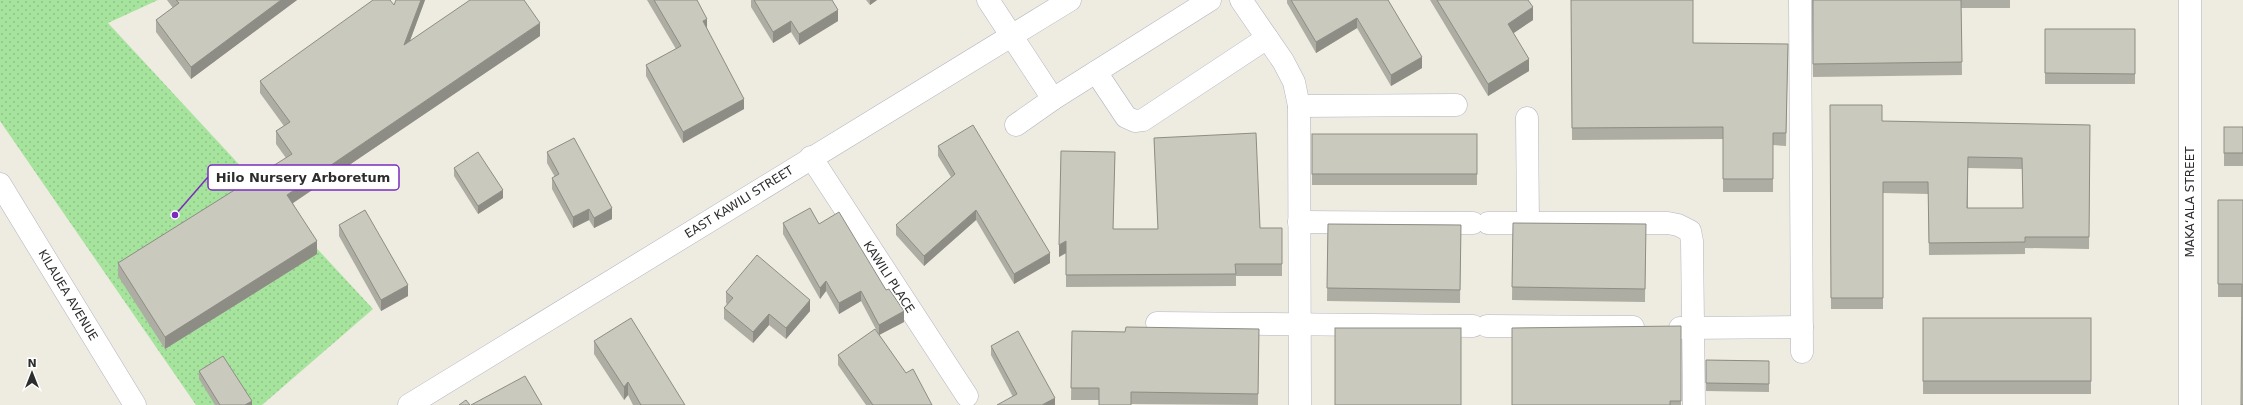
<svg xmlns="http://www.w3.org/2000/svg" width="2243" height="405" font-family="'DejaVu Sans',sans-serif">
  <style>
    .garden { fill: url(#garden-dots) }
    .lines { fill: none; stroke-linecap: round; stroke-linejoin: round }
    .minor-casing { stroke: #b3b3c0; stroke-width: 23 }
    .minor { stroke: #fff; stroke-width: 22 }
    .wall { fill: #aeada3; fill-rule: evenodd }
    .shaded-wall { fill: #8d8d85 }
    .building { fill: #cac9be; stroke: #8d8d85; fill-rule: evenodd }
    .labels { text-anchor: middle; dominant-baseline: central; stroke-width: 3.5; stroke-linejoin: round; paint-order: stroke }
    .street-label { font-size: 12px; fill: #2d2d2d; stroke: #fff }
    .leader { fill: none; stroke: #7b2cbf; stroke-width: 1.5 }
    .callout-dot { fill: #7b2cbf; stroke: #fff; stroke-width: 1.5 }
    .callout { fill: #fff; stroke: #7b2cbf; stroke-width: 1.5 }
    .callout-label { font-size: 13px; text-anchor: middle; font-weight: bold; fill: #2d2d2d }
  </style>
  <defs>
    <pattern id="garden-dots" width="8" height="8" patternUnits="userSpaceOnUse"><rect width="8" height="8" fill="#a6e49d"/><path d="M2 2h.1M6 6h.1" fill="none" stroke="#8fc488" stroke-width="1.8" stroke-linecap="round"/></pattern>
  </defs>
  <rect width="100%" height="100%" fill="#eeebe0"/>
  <path class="garden" d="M0,0H158L108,23L373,309L262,405H196L0,121Z"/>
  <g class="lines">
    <defs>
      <g id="minor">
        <path d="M988,0L1053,99L1016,125"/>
        <path d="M1241,0L1283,61L1294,82L1299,106L1300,405"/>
        <path d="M1800,0L1802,352"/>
        <path d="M2190,0V405"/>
        <path d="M1096,72L1126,117L1135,121L1143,120L1267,38"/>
        <path d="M1053,99L1210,0"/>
        <path d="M1299,106L1456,105"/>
        <path d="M1527,118L1528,223"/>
        <path d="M811,157L967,396"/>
        <path d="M0,184L135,405"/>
        <path d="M1299,222L1473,223"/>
        <path d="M1488,223H1668L1678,225L1690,231L1692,241L1694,405"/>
        <path d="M1157,323L1473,326"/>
        <path d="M1487,326L1633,327"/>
        <path d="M1680,328L1802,327"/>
        <path d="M409,405L1070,0"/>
      </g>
    </defs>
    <use href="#minor" class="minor-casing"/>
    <use href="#minor" class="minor"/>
  </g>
  <g class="wall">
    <path d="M167,0H297L191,79L156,32V20L173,8Z"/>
    <path d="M396,0H425L410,40L540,36L293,203L317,254L165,349L118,276V263L286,158L276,144V131L284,126L260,93V81L394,5Z"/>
    <path d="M647,0H697L707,30L744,109L683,143L646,76V65L676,49Z"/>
    <path d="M751,0H832L838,21L799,45L791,32L773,43L751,7Z"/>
    <path d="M866,0H877L870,5Z"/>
    <path d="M1287,0H1388L1422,68L1391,86L1357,28L1316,53L1287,3Z"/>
    <path d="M1430,0H1528L1533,20L1513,33L1529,71L1488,96Z"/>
    <path d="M1571,0L1693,43L1788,44L1786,146L1773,145V192H1723V139L1572,140Z"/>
    <path d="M1812,0H2010V8H1961L1962,75L1813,77Z"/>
    <rect x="2045" y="29" width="90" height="55"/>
    <path d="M1830,105L1882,121L2090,125L2089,249L2025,248V254L1929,255L1928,194L1883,193V309H1831ZM1968,168L2022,169L2023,208H1968Z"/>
    <rect x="2224" y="127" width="19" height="39"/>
    <rect x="1312" y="134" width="165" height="51"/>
    <path d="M1154,138L1260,228H1282V276H1236V286L1066,287V253L1059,257L1115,152L1113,229H1158Z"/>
    <path d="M938,146L1050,263L1014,284L976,220L924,266L896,235V225L951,177L938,156Z"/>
    <path d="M547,152L612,219L594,228L589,220L573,228L552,189V178L555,177L547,163Z"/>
    <path d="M454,168L503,198L478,214L454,176Z"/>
    <path d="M2218,200H2243L2242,297H2218Z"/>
    <path d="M783,223L819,224L904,322L879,335L861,301L839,314L826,291L820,299L783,234Z"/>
    <path d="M1513,223L1646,224L1645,302L1512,300Z"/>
    <path d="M1328,224L1461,225L1460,303L1327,301Z"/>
    <path d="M339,225L408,296L381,311L339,236Z"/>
    <path d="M726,292L810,311L786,339L769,325L753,343L724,319V308L727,304L726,303Z"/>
    <rect x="1923" y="318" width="168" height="76"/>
    <path d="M1681,326V405H1512Z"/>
    <path d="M1259,329L1258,405L1131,404L1099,400H1071L1072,331L1125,332Z"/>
    <path d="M594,341L685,405H633L628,395L624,400L594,354Z"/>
    <path d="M991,346L1055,405L1013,397L991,355Z"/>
    <path d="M838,355L906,373L932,405H866L838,365Z"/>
    <path d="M1706,360L1769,361V392L1706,391Z"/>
    <path d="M199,371L252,405H215L199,379Z"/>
  </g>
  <g class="shaded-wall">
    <path d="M281,0H297L191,79V67Z"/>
    <path d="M421,0H425L404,57V45Z"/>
    <path d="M870,0H877L870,5Z"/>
    <path d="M1533,7V20L1508,37V24Z"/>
    <path d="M838,10V21L799,45V34Z"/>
    <path d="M1357,18V28L1316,53V42Z"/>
    <path d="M707,19V30L703,32V21Z"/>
    <path d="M791,21V32L773,43V32Z"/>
    <path d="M540,23V36L287,207V195Z"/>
    <path d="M1422,57V68L1391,86V75Z"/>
    <path d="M1529,59V71L1488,96V84Z"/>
    <path d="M744,99V109L683,143V132Z"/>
    <path d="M503,190V198L478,214V206Z"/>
    <path d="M612,208V219L594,228V218Z"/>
    <path d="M589,209V220L573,228V217Z"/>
    <path d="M976,210V220L924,266V256Z"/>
    <path d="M317,241V254L165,349V337Z"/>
    <path d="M1066,241V253L1059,257V245Z"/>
    <path d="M1050,253V263L1014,284V274Z"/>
    <path d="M826,281V291L820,299V288Z"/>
    <path d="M408,285V296L381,311V300Z"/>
    <path d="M861,291V301L839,314V303Z"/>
    <path d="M810,300V311L786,339V328Z"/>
    <path d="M904,311V322L879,335V325Z"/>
    <path d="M769,314V325L753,343V332Z"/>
    <path d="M628,382V395L624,400V387Z"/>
    <path d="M1055,398V405H1042Z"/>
    <path d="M252,401V405H245Z"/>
  </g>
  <g class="building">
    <path d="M176,0H281L191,67L156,20L179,3Z"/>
    <path d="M373,0H390L394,5L396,0H421L404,45L470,0H524L540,23L287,195L317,241L165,337L118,263L292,154L276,131L290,122L260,81Z"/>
    <path d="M654,0H697L707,19L703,21L744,99L683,132L646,65L681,46Z"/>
    <path d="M754,0H832L838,10L799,34L791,21L773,32Z"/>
    <path d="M1291,0H1388L1422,57L1391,75L1357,18L1316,42Z"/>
    <path d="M1437,0H1528L1533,7L1508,24L1529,59L1488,84Z"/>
    <path d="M1571,0H1693V43L1788,44L1786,133H1773V179H1723V127L1572,128Z"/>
    <path d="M1813,0H1961L1962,62L1813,64Z"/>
    <path d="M2045,29H2135V74L2045,73Z"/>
    <path d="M1830,105H1882V121L2090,125L2089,237H2025V242L1929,243L1928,182H1883V298H1831ZM1968,157L2022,158L2023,208H1967Z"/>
    <path d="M973,125L1050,253L1014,274L976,210L924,256L896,225L955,174L938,146Z"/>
    <rect x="2224" y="127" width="19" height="26"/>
    <path d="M1256,133L1260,228H1282V264H1235L1236,274L1066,275V241L1059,245L1061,151L1115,152L1113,229H1158L1154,138Z"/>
    <rect x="1312" y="134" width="165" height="40"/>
    <path d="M574,138L612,208L594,218L589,209L573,217L552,178L559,174L547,152Z"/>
    <path d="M478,152L503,190L478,206L454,168Z"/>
    <path d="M2218,200H2243V405H2241L2242,284H2218Z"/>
    <path d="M810,208L819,224L839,212L886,290L889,289L904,311L879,325L861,291L839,303L826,281L820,288L783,223Z"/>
    <path d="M365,210L408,285L381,300L339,225Z"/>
    <path d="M1513,223L1646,224L1645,289L1512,287Z"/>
    <path d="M1328,224L1461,225L1460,290L1327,288Z"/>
    <path d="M757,255L810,300L786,328L769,314L753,332L724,308L733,298L726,292Z"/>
    <path d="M631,318L685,405H641L628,382L624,387L594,341Z"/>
    <rect x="1923" y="318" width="168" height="63"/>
    <path d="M1681,326V401H1670V405H1512V328Z"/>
    <path d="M1126,327L1259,329L1258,394L1131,392V405H1099V388H1071L1072,331L1125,332Z"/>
    <rect x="1335" y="328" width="126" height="77"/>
    <path d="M875,329L906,373L913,369L932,405H873L838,355Z"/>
    <path d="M1018,331L1055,398L1042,405H997L1017,394L991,346Z"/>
    <path d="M223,356L252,401L245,405H220L199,371Z"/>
    <path d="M1706,360L1769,361V384L1706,383Z"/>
    <path d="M525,376L542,405H471Z"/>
    <path d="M466,400L470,405H459Z"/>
  </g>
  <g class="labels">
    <g class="street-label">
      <text transform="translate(739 202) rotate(-32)">EAST KAWILI STREET</text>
      <text transform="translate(2190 202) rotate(-90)">MAKA‘ALA STREET</text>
      <text transform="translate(889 277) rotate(57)">KAWILI PLACE</text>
      <text transform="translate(68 295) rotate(59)">KILAUEA AVENUE</text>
    </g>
  </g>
  <path class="leader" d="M175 215L208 177"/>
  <circle class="callout-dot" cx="175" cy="215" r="4"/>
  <rect class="callout" x="208" y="165" width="191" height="25" rx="4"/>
  <g class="callout-label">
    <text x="303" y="182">Hilo Nursery Arboretum</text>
  </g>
  <g transform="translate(32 373)" stroke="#ffffff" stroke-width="3" paint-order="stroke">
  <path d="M0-3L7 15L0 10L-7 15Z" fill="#2d2d2d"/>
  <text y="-6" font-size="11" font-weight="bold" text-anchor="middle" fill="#2d2d2d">N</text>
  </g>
</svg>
